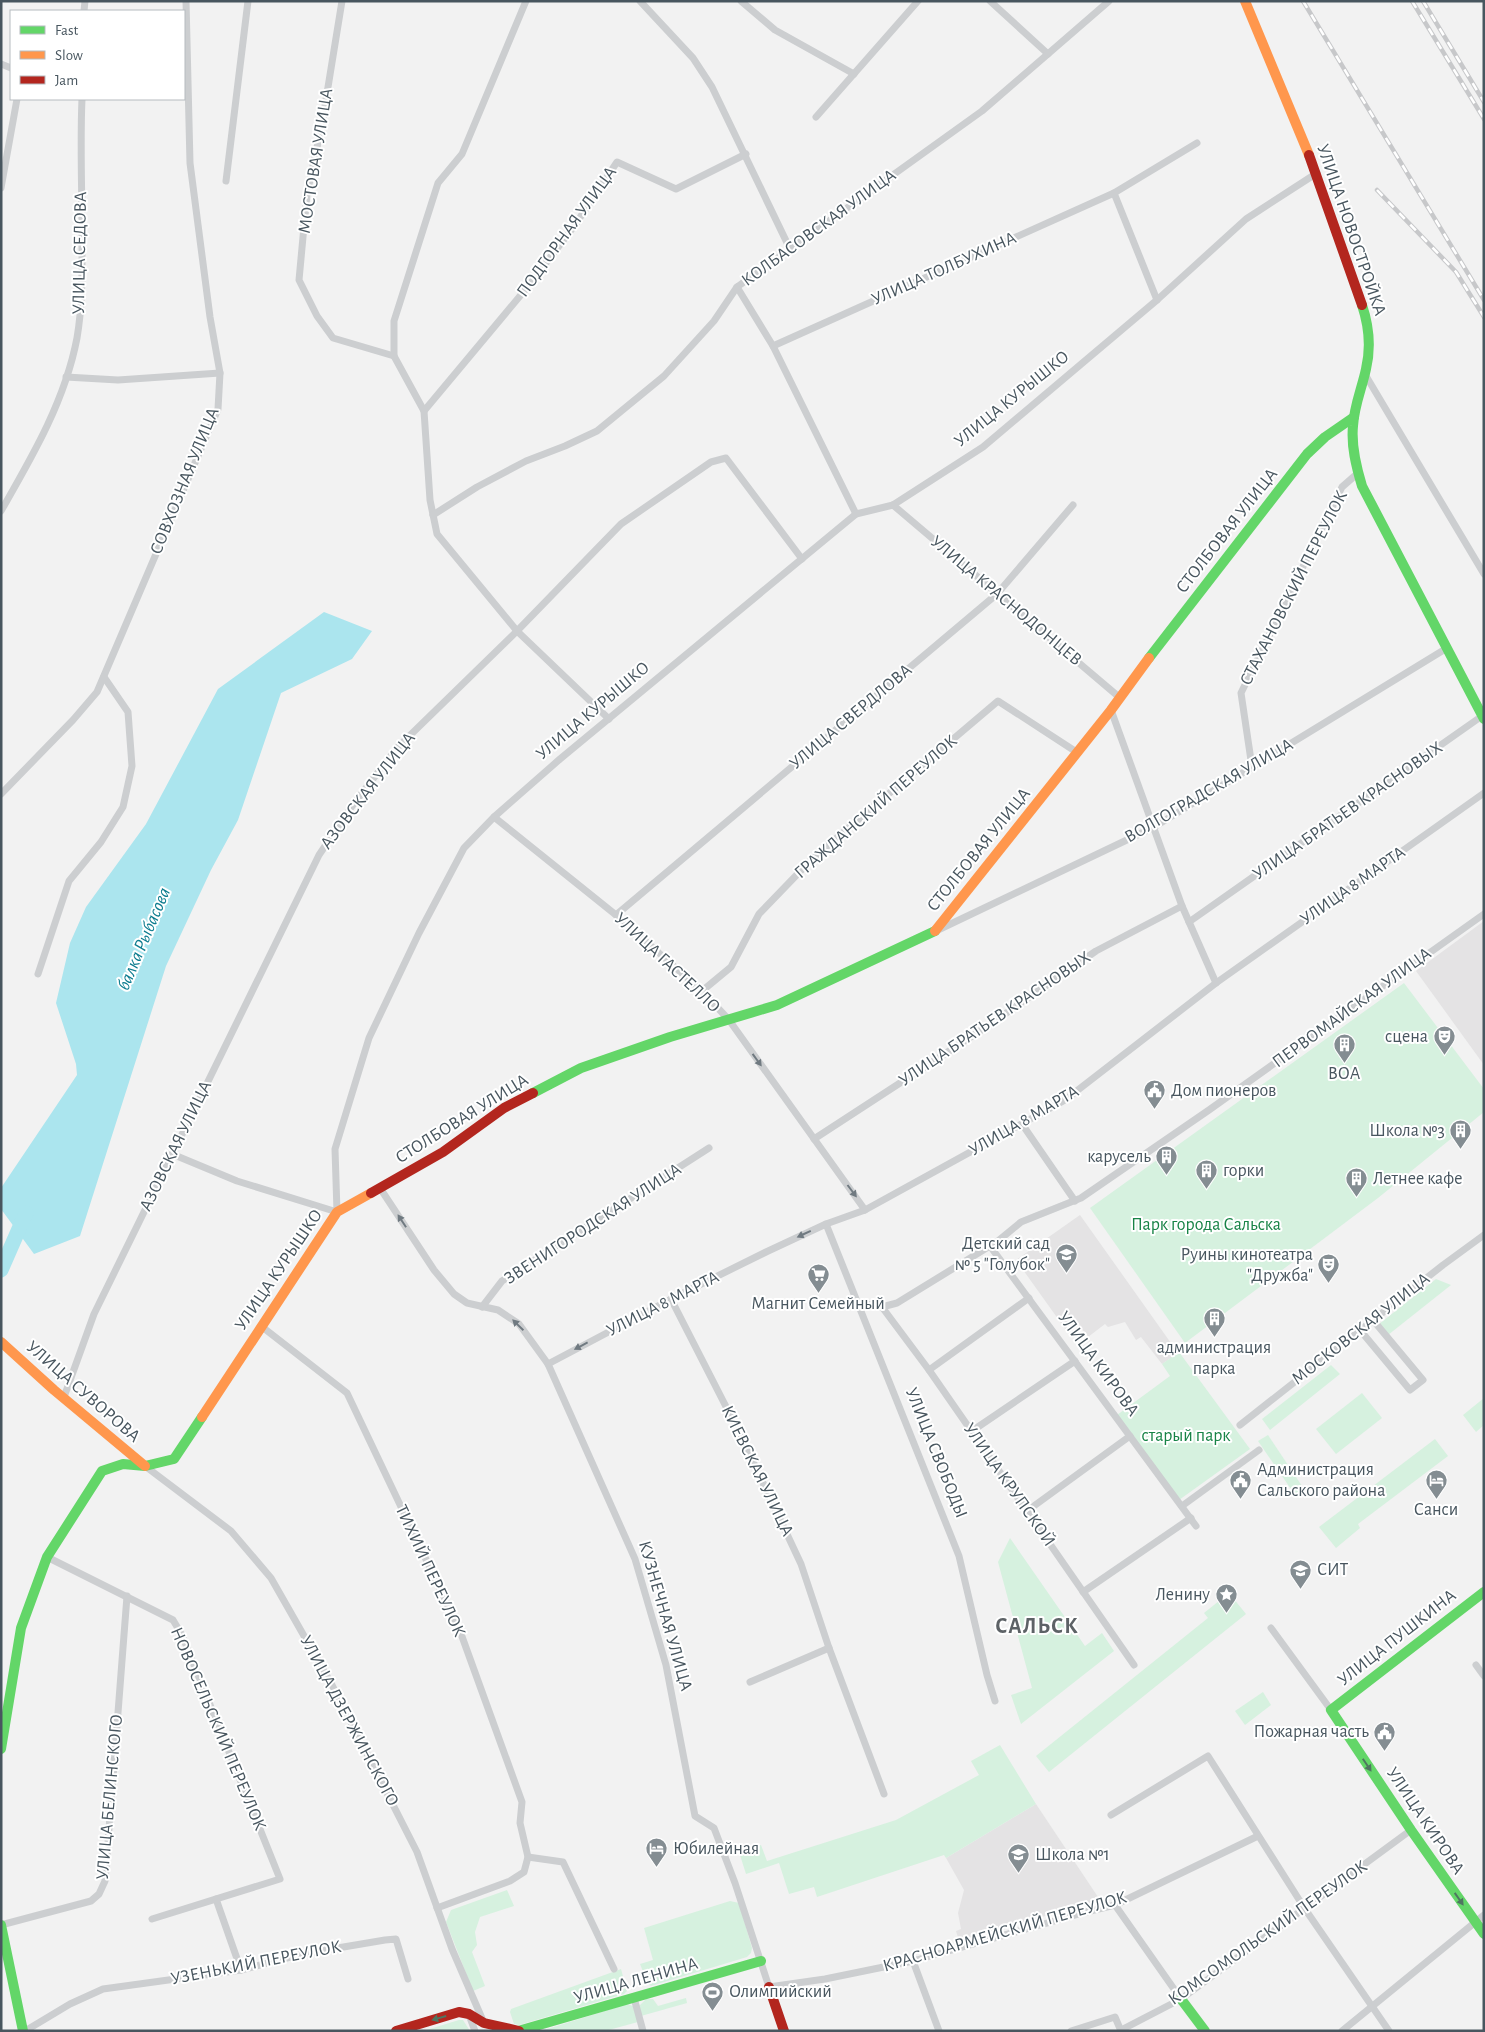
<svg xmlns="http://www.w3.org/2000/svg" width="1485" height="2032" font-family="'Alegreya Sans',sans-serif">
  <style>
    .education { fill: #e4e3e4 }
    .green { fill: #d6f1df }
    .water { fill: #abe5ee }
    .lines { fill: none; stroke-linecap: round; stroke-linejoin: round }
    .river { stroke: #abe5ee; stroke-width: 15 }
    .street { stroke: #ccced0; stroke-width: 7 }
    .fast { stroke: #63d668; stroke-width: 10 }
    .slow { stroke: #ff974d; stroke-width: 10 }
    .jam { stroke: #b3261e; stroke-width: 10 }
    .rail-casing { stroke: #c7c8ca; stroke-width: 4.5 }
    .rail { stroke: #fff; stroke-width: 2.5; stroke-dasharray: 8; stroke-linecap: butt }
    .oneway { fill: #707a81 }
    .oneway2 { fill: #4f7661 }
    .labels { text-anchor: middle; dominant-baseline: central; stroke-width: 4; stroke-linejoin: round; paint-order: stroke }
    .street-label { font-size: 18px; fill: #48565f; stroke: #fff }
    .poi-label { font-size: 18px; fill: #48565f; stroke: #fff; text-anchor: start }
    .park-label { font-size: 18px; fill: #178346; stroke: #fff }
    .water-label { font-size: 19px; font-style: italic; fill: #0c7c8f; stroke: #fff }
    .district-label { font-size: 22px; font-weight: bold; letter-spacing: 1px; fill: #5d6266; stroke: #fff }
  </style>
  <rect width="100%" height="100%" fill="#f2f2f2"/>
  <g class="education">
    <path d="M1484,921V1065L1416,971Z"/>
    <path d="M1080,1215L1178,1353L1162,1364L1141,1337L1136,1340L1125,1322L1108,1327L1105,1324L1088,1337L1082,1329L1071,1337L1016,1260Z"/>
    <path d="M1036,1804L1100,1900L959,1941L956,1931L961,1929L958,1913L964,1890L946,1858Z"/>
  </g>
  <g class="green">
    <path d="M1404,983L1484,1089V1112L1378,1198L1185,1343L1090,1208Z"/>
    <path d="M1436,1279L1451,1285L1388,1335L1379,1324Z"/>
    <path d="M1179,1352L1250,1449L1179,1500L1117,1415L1170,1376L1162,1364Z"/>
    <path d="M1331,1365L1340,1374L1270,1430L1262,1419Z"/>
    <path d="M1362,1393L1382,1418L1336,1454L1316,1429Z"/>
    <path d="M1484,1398V1425L1476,1432L1463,1415Z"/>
    <path d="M1268,1435L1304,1489L1295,1495L1258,1441Z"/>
    <path d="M1435,1439L1448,1456L1358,1524L1360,1528L1336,1548L1319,1527Z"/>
    <path d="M1010,1538L1085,1646L1102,1633L1114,1651L1021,1724L1011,1695L1032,1688L998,1562Z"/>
    <path d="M1229,1593L1246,1614L1049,1772L1036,1756L1208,1618L1204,1613Z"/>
    <path d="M1263,1692L1271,1705L1245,1725L1235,1711Z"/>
    <path d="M1000,1745L1036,1804L946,1858L944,1855L817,1897L814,1887L789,1894L779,1863L746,1874L739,1852L761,1845L767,1861L896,1820L979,1775L971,1761Z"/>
    <path d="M507,1890L514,1906L480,1917L475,1932L477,1945L472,1952L485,1986L473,1991L446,1922L451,1910Z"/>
    <path d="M730,1901L739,1903L752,1948L751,1953L747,1957L651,1986L648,1984L640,1964L653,1960L644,1928Z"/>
    <path d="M621,1969L627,1991L624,1994L519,2025L514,2024L510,2012L511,2009Z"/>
    <path d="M686,1998L687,2003L641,2016L639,2006L646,1999H653L658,2006Z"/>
    <path d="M627,2004L633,2006L638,2022L605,2031H541Z"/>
    <path d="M459,2020H463L470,2031H423Z"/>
  </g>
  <path class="water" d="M324,612L372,631L352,659L281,693L238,820L211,870L166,966L80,1236L34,1254L1,1209V1188L77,1075L76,1064L56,1003L70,943L86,907L146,824L218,689Z"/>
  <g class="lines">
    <path class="river" d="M1,1270L26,1213"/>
    <g class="street">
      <path d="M342,1L322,124L307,194L299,280L317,316L333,338L394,356"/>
      <path d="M526,1L462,154L438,183L394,321V356L424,411L430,500L437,534L517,631L609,719"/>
      <path d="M640,1L693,58L712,87L790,249"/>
      <path d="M741,1L775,30L854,74"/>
      <path d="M990,1L1048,54"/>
      <path d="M84,11L85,1"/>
      <path d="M1,64L11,68"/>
      <path d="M816,117L918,1"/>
      <path d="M226,181L248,1"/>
      <path d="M1,188L17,99"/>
      <path d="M1114,193L1157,300"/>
      <path d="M737,287L773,346L856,514"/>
      <path d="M773,346L1114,193L1197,143"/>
      <path d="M1366,376L1484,574"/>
      <path d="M66,377L118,380L220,373"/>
      <path d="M424,411L530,284L575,225L617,162L676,189L746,154"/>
      <path d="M893,505L1119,697"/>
      <path d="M1,511C32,457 65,401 77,338C83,303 82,267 82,232C82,187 80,143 82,99"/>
      <path d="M433,515L477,487L526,461L565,446L597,431L664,376L714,321L737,287L982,111L1109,1"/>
      <path d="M1111,710L1182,906L1216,983"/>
      <path d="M1252,767L1241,693L1342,487L1358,473"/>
      <path d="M1,794L73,720L97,692L218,409L220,373L210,317L190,163L186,1"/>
      <path d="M494,817L616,915L702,991L729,1020L865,1210"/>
      <path d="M616,915L997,594L1073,505"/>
      <path d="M1189,922L1482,716"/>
      <path d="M938,930L1154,827L1447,648"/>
      <path d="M38,974L69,881L101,842L123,807L132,766L128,712L104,677"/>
      <path d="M702,991L731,967L759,914L813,858L998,701L1078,753"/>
      <path d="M1022,1124L1075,1201"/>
      <path d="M814,1139L986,1027L1096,951L1182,906"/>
      <path d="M172,1154L237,1181L337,1212L335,1149L369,1038L419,933L464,848L494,817L560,759L856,514L893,505L983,447L1157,300L1246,219L1317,173"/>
      <path d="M380,1188L434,1270L454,1294L467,1303L498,1310L519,1324L548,1364L635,1559L666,1665L695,1816L714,1828L735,1883L769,1987L825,1979L913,1961L1086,1912L1115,1905L1258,1836"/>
      <path d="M826,1224L959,1556L987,1675L995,1701"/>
      <path d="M990,1246L1196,1526"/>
      <path d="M671,1299L741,1436L801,1564L829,1648L884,1794"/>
      <path d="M859,1303L882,1307L897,1303L998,1241L1021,1222L1081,1198L1209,1110L1484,914"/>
      <path d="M482,1307L502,1281L709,1148"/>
      <path d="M882,1307L929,1370L1134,1665"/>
      <path d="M261,1326L347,1393L460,1631L522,1802L520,1823L528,1857L524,1872L510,1881L437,1908"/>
      <path d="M1360,1330L1410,1390L1423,1380L1373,1320"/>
      <path d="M548,1364L671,1299L766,1252L826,1224L865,1210L1065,1100L1216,983L1484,793"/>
      <path d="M929,1370L1029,1298"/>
      <path d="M64,1397L94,1314L319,855L352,806L397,748L517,631L621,524L711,462L726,458L802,559"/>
      <path d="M1240,1425L1443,1265L1484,1235"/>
      <path d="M972,1431L1075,1361"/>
      <path d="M145,1466L231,1531L271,1578L332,1685L417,1852L452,1949L484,2023"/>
      <path d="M1182,1506L1259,1450"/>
      <path d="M1027,1511L1130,1436"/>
      <path d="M47,1557L173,1620L182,1635L280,1879L152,1919"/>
      <path d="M1083,1592L1191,1518"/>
      <path d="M1271,1628L1331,1710"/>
      <path d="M1476,1665L1484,1676"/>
      <path d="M750,1682L829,1648"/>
      <path d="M1111,1815L1208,1756L1305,1909L1389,2031"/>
      <path d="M528,1857L563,1862L614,1969"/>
      <path d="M216,1899L241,1970"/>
      <path d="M1115,1905L1181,1999"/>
      <path d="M1,1925L91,1901L99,1894L105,1881L127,1596"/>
      <path d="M913,1961L939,2031"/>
      <path d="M634,1998L643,2031"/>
      <path d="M469,2015L475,2031"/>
      <path d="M1121,2030L1181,1999L1411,1830"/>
      <path d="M25,2031L70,2004L103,1989L241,1970L302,1954L385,1940L396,1939L408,1979"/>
      <path d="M1071,2031L1115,2017L1121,2031"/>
      <path d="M1342,2031L1484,1915"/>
    </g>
    <g class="fast">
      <path d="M1362,305C1369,326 1371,348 1366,369C1362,388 1354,406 1353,426C1351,446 1356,466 1362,486L1484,719"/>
      <path d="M1149,658L1307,454L1325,437L1354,417"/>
      <path d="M533,1093L581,1068L670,1037L777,1005L935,931"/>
      <path d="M1484,1592L1331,1710L1411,1830L1484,1934"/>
      <path d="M1,1749L21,1628L47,1557L102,1471L123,1464L145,1466L174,1459L202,1417"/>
      <path d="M1,1925L23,2031"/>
      <path d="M1181,1999L1205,2031"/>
      <path d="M518,2031L761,1961"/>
    </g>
    <g class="slow">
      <path d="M1245,1L1309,155"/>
      <path d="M935,931L1111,710L1149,658"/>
      <path d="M1,1342L54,1390L145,1466"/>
      <path d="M202,1417L337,1212L371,1193"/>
    </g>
    <g class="jam">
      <path d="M1309,155L1362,305"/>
      <path d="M371,1193L443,1152L504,1108L533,1093"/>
      <path d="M769,1987L784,2031"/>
      <path d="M396,2031L459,2012L469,2014L484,2023L519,2031"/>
    </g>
    <defs>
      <g id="rail">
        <path d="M1303,1L1484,300"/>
        <path d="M1412,1L1484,119"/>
        <path d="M1423,1L1484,102"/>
        <path d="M1377,190L1456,272L1484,317"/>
      </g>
    </defs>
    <use href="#rail" class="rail-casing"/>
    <use href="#rail" class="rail"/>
  </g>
  <defs><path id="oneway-solid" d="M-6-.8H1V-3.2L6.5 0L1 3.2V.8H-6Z" transform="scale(1.25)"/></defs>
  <g class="oneway">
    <use href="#oneway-solid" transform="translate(757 1060) rotate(54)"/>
    <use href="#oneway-solid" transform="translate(852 1191) rotate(53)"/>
    <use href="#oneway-solid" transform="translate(402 1221) rotate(-123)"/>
    <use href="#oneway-solid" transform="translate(804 1234) rotate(155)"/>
    <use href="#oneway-solid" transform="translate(518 1325) rotate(-136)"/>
    <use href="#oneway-solid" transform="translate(581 1346) rotate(152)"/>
  </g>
  <g class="oneway2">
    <use href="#oneway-solid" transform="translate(1367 1765) rotate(56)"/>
    <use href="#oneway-solid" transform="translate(1459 1899) rotate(55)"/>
    <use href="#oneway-solid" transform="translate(439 2018) rotate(164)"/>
  </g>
  <defs>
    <symbol id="theatre-pin" viewBox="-11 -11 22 30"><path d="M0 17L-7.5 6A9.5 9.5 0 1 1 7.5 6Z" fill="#848d92" stroke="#fff"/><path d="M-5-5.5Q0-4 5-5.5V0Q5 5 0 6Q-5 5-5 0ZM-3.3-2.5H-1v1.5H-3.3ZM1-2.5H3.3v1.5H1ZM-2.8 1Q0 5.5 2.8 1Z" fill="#fff"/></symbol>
    <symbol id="building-pin" viewBox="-11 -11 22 30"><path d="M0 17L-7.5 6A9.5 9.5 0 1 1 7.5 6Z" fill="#848d92" stroke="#fff"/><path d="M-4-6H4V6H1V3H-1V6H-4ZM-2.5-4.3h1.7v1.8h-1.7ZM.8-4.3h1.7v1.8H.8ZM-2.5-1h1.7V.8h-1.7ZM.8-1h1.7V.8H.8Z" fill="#fff"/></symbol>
    <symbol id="civic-pin" viewBox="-11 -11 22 30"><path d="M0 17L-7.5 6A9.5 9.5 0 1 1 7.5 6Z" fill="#848d92" stroke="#fff"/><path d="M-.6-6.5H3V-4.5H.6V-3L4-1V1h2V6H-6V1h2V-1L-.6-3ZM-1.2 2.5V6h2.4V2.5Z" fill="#fff"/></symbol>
    <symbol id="school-pin" viewBox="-11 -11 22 30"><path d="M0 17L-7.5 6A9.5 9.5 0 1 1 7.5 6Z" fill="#848d92" stroke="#fff"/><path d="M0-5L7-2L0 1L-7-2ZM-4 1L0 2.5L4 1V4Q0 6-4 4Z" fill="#fff"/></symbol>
    <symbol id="supermarket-pin" viewBox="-11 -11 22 30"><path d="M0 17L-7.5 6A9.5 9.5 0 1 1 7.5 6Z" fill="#848d92" stroke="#fff"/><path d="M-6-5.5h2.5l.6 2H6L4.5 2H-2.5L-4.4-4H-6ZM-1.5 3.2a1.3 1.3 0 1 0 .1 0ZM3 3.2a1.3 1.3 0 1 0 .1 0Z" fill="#fff"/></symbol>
    <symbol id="hotel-pin" viewBox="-11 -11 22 30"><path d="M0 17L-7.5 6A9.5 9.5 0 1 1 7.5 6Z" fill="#848d92" stroke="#fff"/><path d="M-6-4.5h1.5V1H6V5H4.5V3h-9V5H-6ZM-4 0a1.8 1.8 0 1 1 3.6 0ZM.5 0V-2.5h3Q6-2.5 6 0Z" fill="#fff"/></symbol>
    <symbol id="sight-pin" viewBox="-11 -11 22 30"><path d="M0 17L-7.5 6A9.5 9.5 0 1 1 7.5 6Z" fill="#848d92" stroke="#fff"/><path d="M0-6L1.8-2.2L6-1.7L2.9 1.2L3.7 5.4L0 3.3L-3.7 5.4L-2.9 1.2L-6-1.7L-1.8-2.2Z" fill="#fff"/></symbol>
    <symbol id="stadium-pin" viewBox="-11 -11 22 30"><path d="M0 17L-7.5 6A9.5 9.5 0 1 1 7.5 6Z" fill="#848d92" stroke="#fff"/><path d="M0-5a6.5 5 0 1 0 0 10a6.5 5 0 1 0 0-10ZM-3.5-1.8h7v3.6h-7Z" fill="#fff"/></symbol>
  </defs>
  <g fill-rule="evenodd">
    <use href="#theatre-pin" x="1432" y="1024" width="25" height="34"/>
    <use href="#building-pin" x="1332" y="1032" width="25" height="34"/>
    <use href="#civic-pin" x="1142" y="1078" width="25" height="34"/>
    <use href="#building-pin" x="1448" y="1118" width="25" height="34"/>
    <use href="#building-pin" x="1154" y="1144" width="25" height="34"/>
    <use href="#building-pin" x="1194" y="1158" width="25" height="34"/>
    <use href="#building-pin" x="1344" y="1166" width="25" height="34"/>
    <use href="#school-pin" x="1054" y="1242" width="25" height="34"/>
    <use href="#theatre-pin" x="1316" y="1252" width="25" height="34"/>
    <use href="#supermarket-pin" x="806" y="1262" width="25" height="34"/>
    <use href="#building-pin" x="1202" y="1306" width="25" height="34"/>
    <use href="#civic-pin" x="1228" y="1468" width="25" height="34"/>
    <use href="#hotel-pin" x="1424" y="1468" width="25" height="34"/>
    <use href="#school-pin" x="1288" y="1558" width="25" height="34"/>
    <use href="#sight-pin" x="1214" y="1582" width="25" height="34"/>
    <use href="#civic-pin" x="1372" y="1720" width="25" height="34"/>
    <use href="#hotel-pin" x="644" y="1836" width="25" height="34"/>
    <use href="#school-pin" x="1006" y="1842" width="25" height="34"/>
    <use href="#stadium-pin" x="700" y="1980" width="25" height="34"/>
  </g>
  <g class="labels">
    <g class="street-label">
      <text transform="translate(316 161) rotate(-81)">МОСТОВАЯ УЛИЦА</text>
      <text transform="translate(819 228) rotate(-36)">КОЛБАСОВСКАЯ УЛИЦА</text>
      <text transform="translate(1351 230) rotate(71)">УЛИЦА НОВОСТРОЙКА</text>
      <text transform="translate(567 232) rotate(-54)">ПОДГОРНАЯ УЛИЦА</text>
      <text transform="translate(80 253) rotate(-89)">УЛИЦА СЕДОВА</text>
      <text transform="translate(944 269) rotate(-24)">УЛИЦА ТОЛБУХИНА</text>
      <text transform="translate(1012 399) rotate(-39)">УЛИЦА КУРЫШКО</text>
      <text transform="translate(185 481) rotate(-68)">СОВХОЗНАЯ УЛИЦА</text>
      <text transform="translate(1227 531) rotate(-52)">СТОЛБОВАЯ УЛИЦА</text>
      <text transform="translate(1294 588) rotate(-63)">СТАХАНОВСКИЙ ПЕРЕУЛОК</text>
      <text transform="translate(1006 601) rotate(40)">УЛИЦА КРАСНОДОНЦЕВ</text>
      <text transform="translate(593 711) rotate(-40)">УЛИЦА КУРЫШКО</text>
      <text transform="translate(851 717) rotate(-40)">УЛИЦА СВЕРДЛОВА</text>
      <text transform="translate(368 791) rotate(-52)">АЗОВСКАЯ УЛИЦА</text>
      <text transform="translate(1209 791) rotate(-30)">ВОЛГОГРАДСКАЯ УЛИЦА</text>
      <text transform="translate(876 807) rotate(-41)">ГРАЖДАНСКИЙ ПЕРЕУЛОК</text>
      <text transform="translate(1348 811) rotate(-35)">УЛИЦА БРАТЬЕВ КРАСНОВЫХ</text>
      <text transform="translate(979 850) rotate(-51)">СТОЛБОВАЯ УЛИЦА</text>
      <text transform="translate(1353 886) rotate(-35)">УЛИЦА 8 МАРТА</text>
      <text transform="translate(667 963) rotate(43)">УЛИЦА ГАСТЕЛЛО</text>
      <text transform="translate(1352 1008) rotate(-36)">ПЕРВОМАЙСКАЯ УЛИЦА</text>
      <text transform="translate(995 1019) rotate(-34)">УЛИЦА БРАТЬЕВ КРАСНОВЫХ</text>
      <text transform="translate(462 1119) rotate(-32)">СТОЛБОВАЯ УЛИЦА</text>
      <text transform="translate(1024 1121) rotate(-30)">УЛИЦА 8 МАРТА</text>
      <text transform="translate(176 1146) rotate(-64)">АЗОВСКАЯ УЛИЦА</text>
      <text transform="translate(593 1224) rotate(-33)">ЗВЕНИГОРОДСКАЯ УЛИЦА</text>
      <text transform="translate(279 1270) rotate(-56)">УЛИЦА КУРЫШКО</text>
      <text transform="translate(663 1304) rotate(-27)">УЛИЦА 8 МАРТА</text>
      <text transform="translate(1361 1329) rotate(-38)">МОСКОВСКАЯ УЛИЦА</text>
      <text transform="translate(1098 1364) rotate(54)">УЛИЦА КИРОВА</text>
      <text transform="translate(83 1392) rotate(41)">УЛИЦА СУВОРОВА</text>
      <text transform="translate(936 1453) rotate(68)">УЛИЦА СВОБОДЫ</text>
      <text transform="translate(757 1471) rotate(64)">КИЕВСКАЯ УЛИЦА</text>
      <text transform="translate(1009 1485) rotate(55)">УЛИЦА КРУПСКОЙ</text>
      <text transform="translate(430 1571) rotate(65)">ТИХИЙ ПЕРЕУЛОК</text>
      <text transform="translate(665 1616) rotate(74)">КУЗНЕЧНАЯ УЛИЦА</text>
      <text transform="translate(1397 1638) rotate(-38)">УЛИЦА ПУШКИНА</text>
      <text transform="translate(349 1721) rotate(62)">УЛИЦА ДЗЕРЖИНСКОГО</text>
      <text transform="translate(218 1729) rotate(67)">НОВОСЕЛЬСКИЙ ПЕРЕУЛОК</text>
      <text transform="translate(110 1797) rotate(-85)">УЛИЦА БЕЛИНСКОГО</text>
      <text transform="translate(1425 1821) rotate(56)">УЛИЦА КИРОВА</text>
      <text transform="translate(1005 1932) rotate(-16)">КРАСНОАРМЕЙСКИЙ ПЕРЕУЛОК</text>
      <text transform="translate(1268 1933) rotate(-35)">КОМСОМОЛЬСКИЙ ПЕРЕУЛОК</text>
      <text transform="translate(256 1963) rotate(-11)">УЗЕНЬКИЙ ПЕРЕУЛОК</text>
      <text transform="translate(636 1981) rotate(-16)">УЛИЦА ЛЕНИНА</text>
    </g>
    <g class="poi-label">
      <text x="1428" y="1037" text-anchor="end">сцена</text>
      <text x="1344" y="1074" text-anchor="middle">ВОА</text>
      <text x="1171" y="1091">Дом пионеров</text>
      <text x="1445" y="1131" text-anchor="end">Школа №3</text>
      <text x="1151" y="1157" text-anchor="end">карусель</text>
      <text x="1223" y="1171">горки</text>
      <text x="1373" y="1179">Летнее кафе</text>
      <text x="1050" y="1244" text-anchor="end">Детский сад<tspan x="1050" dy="21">№ 5 "Голубок"</tspan></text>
      <text x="1313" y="1255" text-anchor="end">Руины кинотеатра<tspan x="1313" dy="21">"Дружба"</tspan></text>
      <text x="818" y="1304" text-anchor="middle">Магнит Семейный</text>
      <text x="1214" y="1348" text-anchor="middle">администрация<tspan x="1214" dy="21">парка</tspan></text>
      <text x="1257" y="1470">Администрация<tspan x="1257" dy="21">Сальского района</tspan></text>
      <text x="1436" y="1510" text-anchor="middle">Санси</text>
      <text x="1317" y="1570">СИТ</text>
      <text x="1210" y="1595" text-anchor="end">Ленину</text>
      <text x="1369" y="1732" text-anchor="end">Пожарная часть</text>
      <text x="673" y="1849">Юбилейная</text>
      <text x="1035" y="1855">Школа №1</text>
      <text x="729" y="1992">Олимпийский</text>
    </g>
    <g class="park-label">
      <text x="1206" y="1225">Парк города Сальска</text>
      <text x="1186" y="1436">старый парк</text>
    </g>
    <g class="water-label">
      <text transform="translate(144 939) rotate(-67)">балка Рыбасова</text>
    </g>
    <g class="district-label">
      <text x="1037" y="1626">САЛЬСК</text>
    </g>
  </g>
  <rect width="1485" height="2032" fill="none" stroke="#48565f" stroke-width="5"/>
  <rect x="10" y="10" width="175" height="90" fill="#ffffff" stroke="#b6bbbf"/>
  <rect x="20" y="26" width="25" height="8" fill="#63d668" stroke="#b6bbbf"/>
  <text x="55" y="35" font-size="15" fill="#48565f">Fast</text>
  <rect x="20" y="51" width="25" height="8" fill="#ff974d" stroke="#b6bbbf"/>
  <text x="55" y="60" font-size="15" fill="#48565f">Slow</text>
  <rect x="20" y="76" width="25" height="8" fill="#b3261e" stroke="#b6bbbf"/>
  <text x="55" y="85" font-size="15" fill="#48565f">Jam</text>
</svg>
